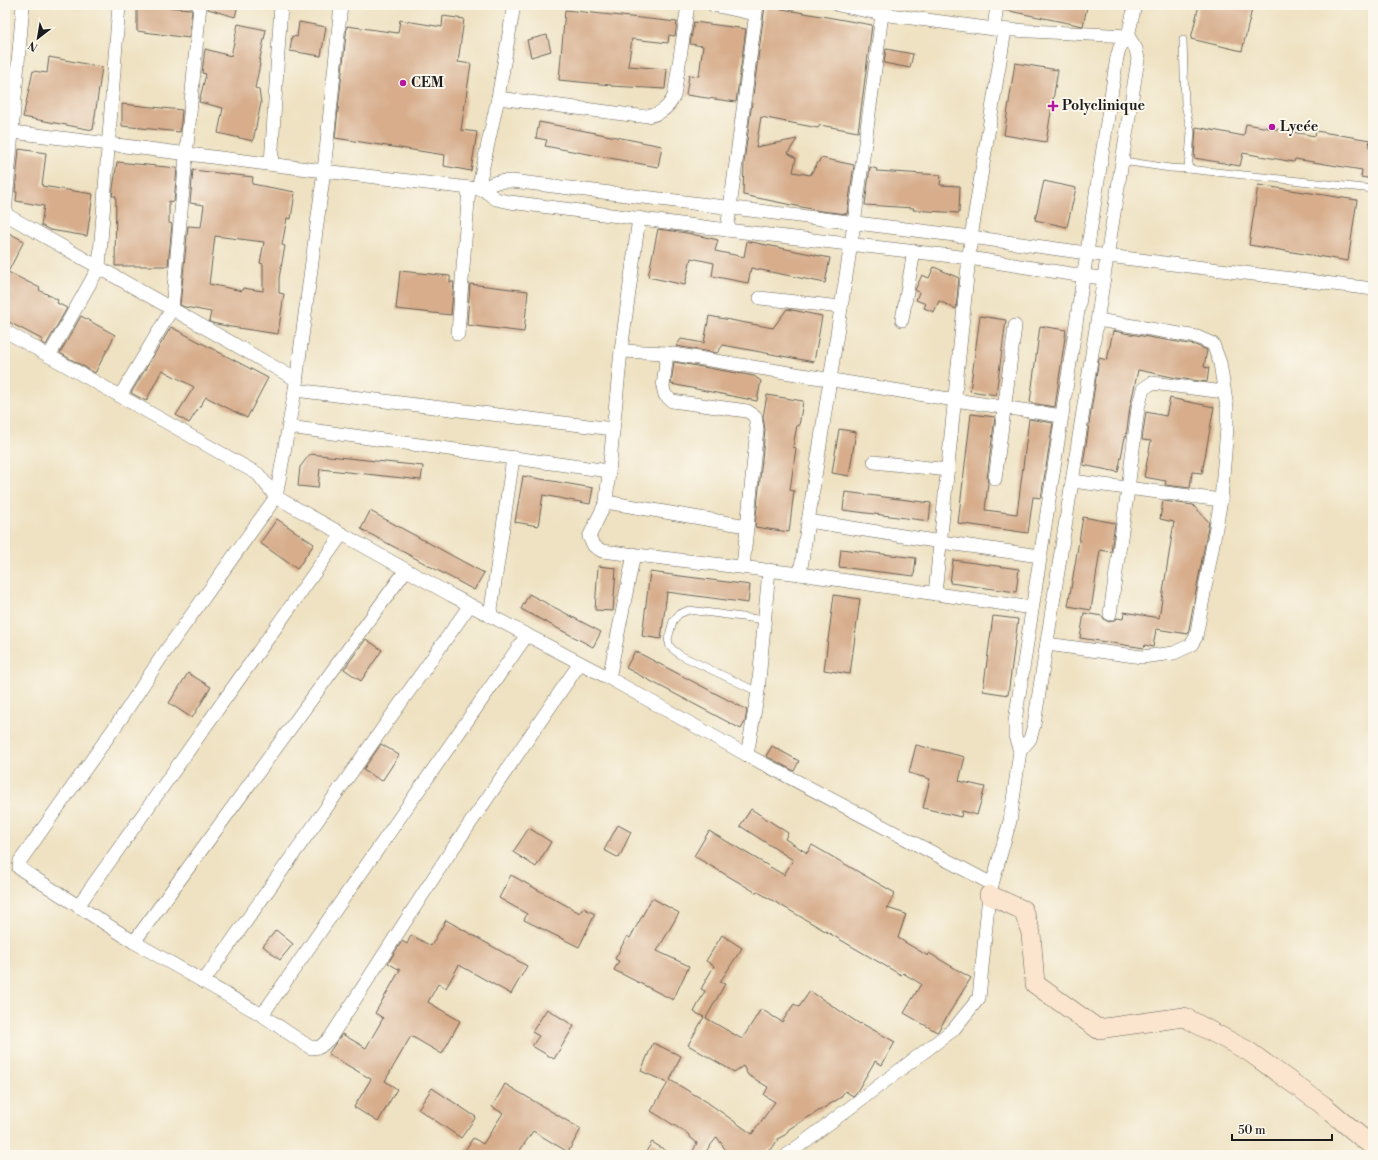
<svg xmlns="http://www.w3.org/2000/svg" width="1378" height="1160" font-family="'Libre Bodoni',serif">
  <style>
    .building { fill: #d7ad8c; fill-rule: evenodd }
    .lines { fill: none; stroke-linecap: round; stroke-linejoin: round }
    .lane-casing { stroke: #666156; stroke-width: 8 }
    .street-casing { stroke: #666156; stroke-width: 14 }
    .secondary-casing { stroke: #666156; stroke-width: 20 }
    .lane { stroke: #fff; stroke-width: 7 }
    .street { stroke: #fff; stroke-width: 13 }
    .secondary { stroke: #fbe5cf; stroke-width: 19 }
    .poi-dot { fill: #b5179e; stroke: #fbf7ec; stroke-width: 1.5 }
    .labels { text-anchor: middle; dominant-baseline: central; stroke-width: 4; stroke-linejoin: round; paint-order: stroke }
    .poi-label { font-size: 14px; font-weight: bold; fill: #1c1c1c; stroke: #fbf7ec; text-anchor: start }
  </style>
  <rect width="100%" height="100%" fill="#fbf7ec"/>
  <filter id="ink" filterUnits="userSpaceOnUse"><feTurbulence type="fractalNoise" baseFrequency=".025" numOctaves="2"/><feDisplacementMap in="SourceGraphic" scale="8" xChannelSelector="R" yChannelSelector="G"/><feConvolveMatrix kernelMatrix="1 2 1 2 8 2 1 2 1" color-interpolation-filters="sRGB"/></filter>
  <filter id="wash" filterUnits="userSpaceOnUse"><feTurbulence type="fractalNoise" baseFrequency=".012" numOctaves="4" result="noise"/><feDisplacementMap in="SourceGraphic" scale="16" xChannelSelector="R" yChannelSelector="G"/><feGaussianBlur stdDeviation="0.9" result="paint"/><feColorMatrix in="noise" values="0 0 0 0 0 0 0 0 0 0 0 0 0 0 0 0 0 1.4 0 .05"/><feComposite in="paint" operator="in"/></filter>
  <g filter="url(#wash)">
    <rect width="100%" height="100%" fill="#efe2c2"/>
    <g id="blocks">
      <g class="building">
        <path d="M137,5L192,9L189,38L137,31Z"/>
        <path d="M208,5H238L235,17L208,9Z"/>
        <path d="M1005,5H1075L1087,7L1083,26L1004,10Z"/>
        <path d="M1199,5H1253L1242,51L1191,39Z"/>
        <path d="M765,6L872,25L858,132L820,125L818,128L761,117L756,147L797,139L788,153L796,158L793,172L810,175L821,158L854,165L847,214L821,211L743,195L744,162Z"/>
        <path d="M565,10L677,22L675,36L669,35L668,43L632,39L628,66L667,69L665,89L611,86V85L559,80Z"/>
        <path d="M443,16L464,19L458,62L471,64L461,130L477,132L471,171L444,166L445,155L335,138L347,26L398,33L400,20L442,27Z"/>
        <path d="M299,22L326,27L321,56L290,51L292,36L297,37Z"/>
        <path d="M694,22L746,29L736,102L686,95L689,75L699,76L703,46L690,44Z"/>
        <path d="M238,24L266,30L259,63L260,64L255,88L259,90L261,103L253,141L218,133L223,108L199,102L206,74L202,73L205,49L231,56Z"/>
        <path d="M547,35L551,51L531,57L527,40Z"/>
        <path d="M886,49L913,54L910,68L884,63Z"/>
        <path d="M49,57L102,67L93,130L23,117L33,71L47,73Z"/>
        <path d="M1015,63L1058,70L1046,142L1004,135Z"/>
        <path d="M122,104L182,110L180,132L122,126Z"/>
        <path d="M539,122L662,146L658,167L545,146L547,140L536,138Z"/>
        <path d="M1246,124L1315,136L1316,131L1370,140L1369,147L1373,148V179L1361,177L1362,170L1295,159L1294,162L1243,153L1240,166L1194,158L1196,127L1244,136Z"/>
        <path d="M19,149L46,153L42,186L93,194L87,236L50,230L41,225L44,206L16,201L17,192H15Z"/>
        <path d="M117,162L177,168L174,202L169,201V223L172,224L168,266H115L116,196H112Z"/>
        <path d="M870,167L877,169L876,171L941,175L940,185L960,186L959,213L913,210L914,208L865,205Z"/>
        <path d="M193,170L253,177L252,184L295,192L291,219L287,218L282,245L285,246L279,278V293L284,294L278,334L231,327L212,323L209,321L211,312L185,307L180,305L188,226L201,227L204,205L190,203ZM215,236L264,242L260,263L263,264V291L243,288L242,291L209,284Z"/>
        <path d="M1044,181L1076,188L1067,227L1035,220Z"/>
        <path d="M1258,185L1357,200L1348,261L1249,245Z"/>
        <path d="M658,229L687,233L718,240L715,251L744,257L747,241L830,258L825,283L751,268L748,283L712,276L714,263L691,258L685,285L648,277Z"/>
        <path d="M5,231L24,241L8,272L40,288L39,290L58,300L57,303L67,308L46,345L41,342L43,340L5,320Z"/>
        <path d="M934,267L959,278L956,309L939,301L934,312L924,308L926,304L916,300L919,292L915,290L922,275L929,278Z"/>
        <path d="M400,271L450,276V282H454L451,315L396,309Z"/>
        <path d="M470,284L528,291L524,332L467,325Z"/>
        <path d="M787,309L822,316L814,362L723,345L717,353L676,346L681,339L704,343L709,316L773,328Z"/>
        <path d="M81,316L115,335L95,373L60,353Z"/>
        <path d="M980,316L1006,320L996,395L970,391Z"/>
        <path d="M1040,326L1066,330L1055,407L1031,403L1030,402Z"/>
        <path d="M171,327L268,378L247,418L206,397L189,423L176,415L194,387L162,370L146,401L131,393Z"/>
        <path d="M1113,331L1195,345L1207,350L1204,367L1209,368L1207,382L1177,378L1138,370L1130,407L1126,437H1125L1118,472L1083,465L1099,358L1107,360Z"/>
        <path d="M674,362L754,376L761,381L757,401L671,384Z"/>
        <path d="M767,395L803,401L799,426L797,425L793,447L796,448L790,490L794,491L789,532L755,527L765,430L763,417Z"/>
        <path d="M1170,398L1214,407L1202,473L1192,472L1190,488L1165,485L1166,481L1144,477L1151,441L1142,440L1146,412L1166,416Z"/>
        <path d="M971,414L995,417L987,478L988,483L985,510L1017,514L1029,419L1053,423L1041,498L1033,497L1028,533L958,523Z"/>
        <path d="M839,429L856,432L849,476L832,473Z"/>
        <path d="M310,454L423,466L421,480L320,469L318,488L298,486L300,467Z"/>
        <path d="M523,476L593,488L590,504L543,495L538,526L515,522Z"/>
        <path d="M845,492L931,503L929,521L843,510Z"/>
        <path d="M1163,501L1193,505L1209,522L1188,634L1156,629L1153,647L1145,645L1144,648L1080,638L1084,613L1102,616L1105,620L1109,622L1113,621L1117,618L1123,619L1124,612L1159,618L1174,522L1160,519Z"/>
        <path d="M370,511L484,573L474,590L361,529Z"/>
        <path d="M1083,517L1115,523L1111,552L1100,550L1091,610L1068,606Z"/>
        <path d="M277,519L314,544L297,569L260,543Z"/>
        <path d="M841,549L916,558L914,576L839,567Z"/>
        <path d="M953,560L1019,569L1016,592L950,583Z"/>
        <path d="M598,566L616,568L613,611L595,610Z"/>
        <path d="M650,572L750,585L748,603L667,592L661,639L642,636Z"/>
        <path d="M529,594L601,632L593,647L521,609Z"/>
        <path d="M834,595L860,599L850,674L824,670Z"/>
        <path d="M993,616L1018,619L1008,695L983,691Z"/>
        <path d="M366,639L382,650L361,681L344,669Z"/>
        <path d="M635,651L747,710L745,722L741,729L626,668Z"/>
        <path d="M188,673L211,687L192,718L169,703Z"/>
        <path d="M381,744L399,755L382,781L363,770Z"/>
        <path d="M916,745L965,757L959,781L985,787L977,815L962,811L961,817L923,808L930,779L909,773Z"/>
        <path d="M772,746L799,761L794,771L766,756Z"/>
        <path d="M751,809L788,833L785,839L807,853L812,845L895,893L887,908L906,914L898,938L928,956L929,953L971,978L938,1031L937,1032L904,1013L921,984L903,973L901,975L758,892L757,893L694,856L709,831L784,875L793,860L740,826Z"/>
        <path d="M618,825L631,832L619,858L604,850Z"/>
        <path d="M529,828L551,842L536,867L513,852Z"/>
        <path d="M511,875L580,913L583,908L595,914L579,947L524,920L527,914L499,898Z"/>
        <path d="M652,898L679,913L657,951L689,966L673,1000L614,970L619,961L615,959L627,936L630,938Z"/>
        <path d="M446,920L527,966L511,994L459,965L446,988L438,984L428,1002L460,1021L442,1054L411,1036L385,1081L397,1089L378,1122L354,1107L371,1079L328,1054L342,1034L366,1048L383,1018L375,1013L400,970L388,963L402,941L407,944L411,935L431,946Z"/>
        <path d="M276,930L293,944L280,960L263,946Z"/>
        <path d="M722,935L742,948L720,982L725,984L706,1018L742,1039L761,1009L782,1022L794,1004L799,1007L810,991L860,1024L861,1023L895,1042L882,1065L875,1061L856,1093L853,1096L845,1091L840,1098L789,1129L785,1135L779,1138L773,1147L762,1155H729L717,1137L703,1155H691L697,1143L691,1138L688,1134L651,1111L668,1083L641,1071L653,1043L681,1056L670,1080L707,1102L752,1134L775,1102L764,1095L768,1087L748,1075L743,1066L734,1072L688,1045L704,1017L694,1012L705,991L701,989L714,966L706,961Z"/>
        <path d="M547,1009L574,1026L554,1059L532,1046L539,1036L532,1032Z"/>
        <path d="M505,1084L581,1129L568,1152L533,1131L517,1155H462L473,1138L483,1144L503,1113L492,1107Z"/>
        <path d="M432,1088L476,1117L461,1138L418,1109Z"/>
        <path d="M652,1142L673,1155H644Z"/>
      </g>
    </g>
  </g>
  <g filter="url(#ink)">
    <use href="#blocks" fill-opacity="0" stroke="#666156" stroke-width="1"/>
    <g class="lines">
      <defs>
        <g id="lane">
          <path d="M1183,40L1185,104L1191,132L1188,169L1373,189"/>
          <path d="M1123,161L1170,168L1188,169"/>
          <path d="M758,692L680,655L670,647L668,639L673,621L679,614L689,610L765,620"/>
        </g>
        <g id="street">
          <path d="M341,5L324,171L295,390L276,497L160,659L122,717L20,861L19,868L134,942L262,1015L311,1048L320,1047L330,1038L445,860L580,663"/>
          <path d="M713,5L755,14"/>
          <path d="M838,5L882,14L994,29L1128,36"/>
          <path d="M994,29L997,5"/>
          <path d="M498,98L639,116C656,117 667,111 674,96L688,5"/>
          <path d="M5,131L324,171L478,189L484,190L496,199L510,202L727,230L969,258L1084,276L1104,278"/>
          <path d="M271,164L281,5"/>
          <path d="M478,189L498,98L514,5"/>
          <path d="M484,190C492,181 501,181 512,181L971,237L1108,256L1373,289"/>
          <path d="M5,213L23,5"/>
          <path d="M5,214L297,380"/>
          <path d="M639,218L621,351L606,502L589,537L594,546L602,551L800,574L1032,608"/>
          <path d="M727,230L757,5"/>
          <path d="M760,298L841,307"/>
          <path d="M902,320L914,251"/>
          <path d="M5,331L258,474L276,497L451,595L609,678L747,755L992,884"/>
          <path d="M458,334L469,188"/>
          <path d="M621,351L667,353L955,400L1062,416"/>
          <path d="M667,353L663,387L665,395L672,401L747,411L755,416L757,429L743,567"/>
          <path d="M49,356L99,267L119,5"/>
          <path d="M295,390L613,429"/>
          <path d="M120,396L172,309L200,5"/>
          <path d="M289,427L609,471"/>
          <path d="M874,462L948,470"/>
          <path d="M995,479L1015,326"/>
          <path d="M1072,481L1221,500"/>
          <path d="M606,502L747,526"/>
          <path d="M808,521L941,542L1040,556"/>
          <path d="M800,574L854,224L876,62L883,5"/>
          <path d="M935,594L971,237L1005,30"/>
          <path d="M1110,614L1128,489L1138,408L1143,389L1152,383L1224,392"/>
          <path d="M490,616L513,458"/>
          <path d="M1047,644L1142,657L1174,653L1191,645L1196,637L1221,500L1227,428V408L1220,363L1213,344L1197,337L1098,320"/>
          <path d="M609,678L634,554"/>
          <path d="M1020,751L1030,739L1034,725L1138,59L1136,49L1128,36"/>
          <path d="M747,755L758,692L769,570"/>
          <path d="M78,906L342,534"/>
          <path d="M134,942L406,570"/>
          <path d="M203,982L470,605"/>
          <path d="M262,1015L527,635"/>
          <path d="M787,1155L953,1030L979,998L989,895L1010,821L1020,751L1015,736V721L1117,57L1120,47L1128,36L1135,5"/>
        </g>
        <path id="secondary" d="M989,895L1023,910L1031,933L1035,984L1098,1029L1184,1017L1248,1051L1323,1105L1373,1147"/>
      </defs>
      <use href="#lane" class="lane-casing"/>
      <use href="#street" class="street-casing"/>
      <use href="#secondary" class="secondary-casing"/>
      <use href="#lane" class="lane"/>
      <use href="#street" class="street"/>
      <use href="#secondary" class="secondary"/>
    </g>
  </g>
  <g class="poi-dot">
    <circle cx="403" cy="83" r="4"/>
    <path d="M1051 100h4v4h4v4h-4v4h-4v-4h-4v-4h4z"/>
    <circle cx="1272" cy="127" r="4"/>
  </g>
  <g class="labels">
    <g class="poi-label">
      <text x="411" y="83">CEM</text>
      <text x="1062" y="106">Polyclinique</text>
      <text x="1280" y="127">Lycée</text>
    </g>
  </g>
  <rect width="1378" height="1160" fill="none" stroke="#fbf7ec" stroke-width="20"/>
  <g transform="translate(38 38) rotate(211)" stroke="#fbf7ec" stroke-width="3" paint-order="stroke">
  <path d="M0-3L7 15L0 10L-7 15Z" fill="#1c1c1c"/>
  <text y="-6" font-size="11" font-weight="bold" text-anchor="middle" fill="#1c1c1c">N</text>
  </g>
  <path d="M1232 1134v6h100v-6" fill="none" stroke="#1c1c1c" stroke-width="2"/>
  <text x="1238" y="1134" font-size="12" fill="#1c1c1c" stroke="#fbf7ec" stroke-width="3" paint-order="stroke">50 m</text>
</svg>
